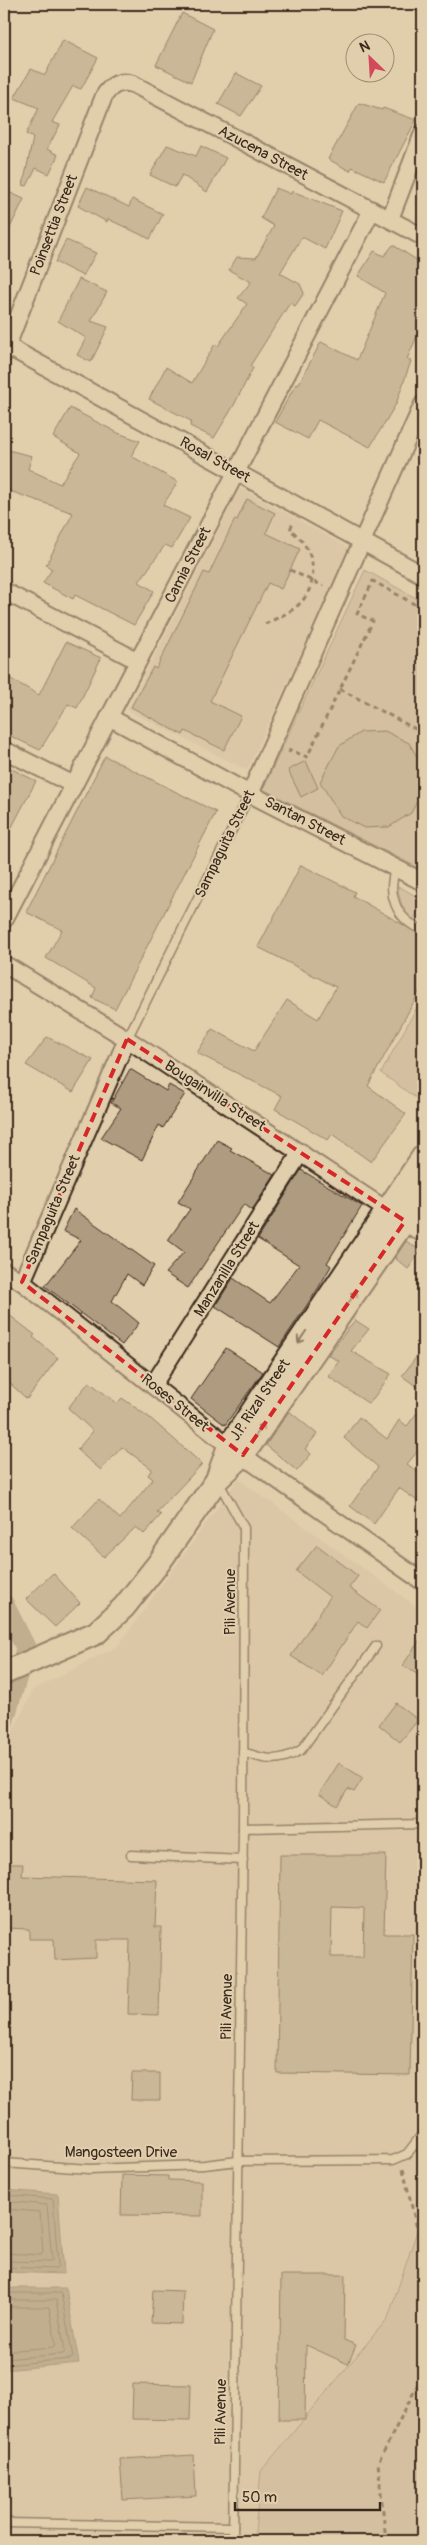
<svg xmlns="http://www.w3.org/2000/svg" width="427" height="2545" font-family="Pangolin,sans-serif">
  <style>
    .built { fill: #d2bf9f }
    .green { fill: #c3b092; stroke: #7f6d58 }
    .water { fill: #99886e; stroke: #73624e }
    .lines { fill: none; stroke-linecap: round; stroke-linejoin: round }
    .shore { stroke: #61503e; stroke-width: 1 }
    .canal { stroke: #99886e; stroke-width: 20 }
    .building { fill: #ae9b80; stroke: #3b2a1e; fill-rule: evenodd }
    .lane-casing { stroke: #3b2a1e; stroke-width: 11 }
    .street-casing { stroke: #3b2a1e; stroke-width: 20 }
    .secondary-casing { stroke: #3b2a1e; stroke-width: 26 }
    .path { stroke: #3b2a1e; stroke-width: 3; stroke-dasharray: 5 4; stroke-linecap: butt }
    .lane { stroke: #e1ceac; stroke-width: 8 }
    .street { stroke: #e1ceac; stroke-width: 16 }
    .secondary { stroke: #e1ceac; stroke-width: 22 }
    .oneway { stroke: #8e7c65 }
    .marked { fill: none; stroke: #d62828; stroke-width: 4; stroke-dasharray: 10 6; stroke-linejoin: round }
    .labels { text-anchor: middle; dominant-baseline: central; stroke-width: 4; stroke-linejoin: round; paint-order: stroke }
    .street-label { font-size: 15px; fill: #3b2a1e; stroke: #e1ceac }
  </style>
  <rect width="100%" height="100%" fill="#e1ceac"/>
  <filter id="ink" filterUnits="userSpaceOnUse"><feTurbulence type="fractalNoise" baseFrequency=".02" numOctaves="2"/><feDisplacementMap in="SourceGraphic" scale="10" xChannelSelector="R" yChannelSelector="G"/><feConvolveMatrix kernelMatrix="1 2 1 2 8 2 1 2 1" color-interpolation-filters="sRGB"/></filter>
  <g filter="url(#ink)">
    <g class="built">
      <path d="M240,488L349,548L247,770L127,710Z"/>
      <path d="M238,1479L423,1611V2213L388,2318L261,2471L254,2541H4V1749L33,1690L118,1646Z"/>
    </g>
    <g class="green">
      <path d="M365,570L423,602V870L263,789Z"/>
      <path d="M398,886L423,900L413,921C403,909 399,901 398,886Z"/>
      <path d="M423,996V1103L381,1073Z"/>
      <path d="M423,2213V2541H254L261,2471L388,2318Z"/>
    </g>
    <g class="water">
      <path d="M4,2190L58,2194L64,2274L4,2272Z"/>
      <path d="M4,2288H66L79,2363L4,2370Z"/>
    </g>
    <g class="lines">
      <g class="shore">
        <path d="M4,2195L53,2199L58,2266L56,2269L4,2267"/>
        <path d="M4,2201L47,2205L52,2260L49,2262L4,2261"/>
        <path d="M4,2209L40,2212L43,2252L41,2255L4,2253"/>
        <path d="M4,2293H61L73,2357L70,2359L4,2365"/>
        <path d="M4,2300H56L65,2351L63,2354L4,2359"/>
        <path d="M4,2307H49L56,2344L54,2347L4,2351"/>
      </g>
      <path class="canal" d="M4,1604L26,1648L4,1721"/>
    </g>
    <g class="building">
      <path d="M182,13L213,29L191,82L156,65Z"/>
      <path d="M63,40L98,58L81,89L73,86L52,122L60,125L47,149L58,155L49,174L36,168L27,186L23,185L33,138L26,134L39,108L14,98L31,69L45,75Z"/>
      <path d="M236,73L261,86L241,116L218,104Z"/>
      <path d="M359,103L382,110L383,108L416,120L384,182L352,167L350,171L328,159Z"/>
      <path d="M167,145L196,156L201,146L226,158L207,192L182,175L175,187L150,175Z"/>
      <path d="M87,187L129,207L132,199L163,214L150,239L108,219L107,222L78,206Z"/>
      <path d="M276,188L291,194L292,191L342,211L325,249L302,237L280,273L300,284L304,293L295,306L290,303L272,331L250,366L253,368L234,405L214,438L190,426L191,421L149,399L166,367L192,383L215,344L218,346L247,304L238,298L251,282L229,270L237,257L256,258L274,226L261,218Z"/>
      <path d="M4,190L24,199L4,240Z"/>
      <path d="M66,240L96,253L83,276L55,262Z"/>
      <path d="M393,245L423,264V323L407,359L411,361L396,404L370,447L318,420L308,439L275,422L296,384L298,385L321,342L357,360L385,293L358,276L374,251L384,256Z"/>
      <path d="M79,279L107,292L91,321L108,327L91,362L77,355L86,338L58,321Z"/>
      <path d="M70,408L118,433L140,441L131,456L178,482L163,505L190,518L172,548L165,545L139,582L154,591L134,625L75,595L73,599L43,583L52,569L46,565L73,513L4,489V449L32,456L28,469L60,484L80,453L53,437Z"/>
      <path d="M247,499L275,513L266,533L300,549L281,589L268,583L210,701L241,716L224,750L185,731L183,735L131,707L153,667L156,669L204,572L209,574L235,519L237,520Z"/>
      <path d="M66,642L101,658L77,708L68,704L40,750L4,733V675L39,695Z"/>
      <path d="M385,731L409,743L422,765L423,790L411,813L389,827L364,828L341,816L320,782L339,746L361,732Z"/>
      <path d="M105,756L216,812L115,1009L92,998L96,988L46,958L62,930L26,912Z"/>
      <path d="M306,761L318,788L301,797L288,770Z"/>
      <path d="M4,765L36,781L4,842Z"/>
      <path d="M301,865L355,892L353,896L423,936V985L368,1086L406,1114L371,1162L332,1134L328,1140L275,1109L282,1096L197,1053L212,1029L254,1051L287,1000L318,1019L336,987L258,947Z"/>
      <path d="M47,1037L93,1060L73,1092L26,1065Z"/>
      <path d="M130,1069L166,1091L169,1085L185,1094L163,1128L159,1125L142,1160L101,1138L121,1108L111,1103Z"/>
      <path d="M217,1140L232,1148L230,1150L275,1175L252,1210L244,1204L188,1288L165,1273L184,1252L168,1240L190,1209L178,1202Z"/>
      <path d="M301,1170L362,1206L327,1263L331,1266L319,1287L279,1347L215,1306L233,1278L270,1303L299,1265L258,1239Z"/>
      <path d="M74,1209L154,1266L142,1285L127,1274L112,1301L139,1323L122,1345L45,1286L81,1240L63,1231Z"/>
      <path d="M406,1241L421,1251L408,1269L395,1258Z"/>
      <path d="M4,1311L35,1335L33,1337L58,1358L27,1399L4,1378Z"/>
      <path d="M355,1320L369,1329L351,1351L391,1374L369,1404L328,1376L339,1361L328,1355Z"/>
      <path d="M226,1348L263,1372L225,1425L191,1399Z"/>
      <path d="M423,1348V1391L402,1376Z"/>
      <path d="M89,1382L117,1403L122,1398L150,1418L202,1464L157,1512L161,1515L144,1534L136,1527L104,1557L72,1528L99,1499L120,1519L153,1479L148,1475L152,1469L122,1447L101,1470L77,1450L93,1431L68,1408Z"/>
      <path d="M423,1405V1445L407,1464L423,1476V1505L399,1488L374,1524L350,1506L378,1467L344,1438L359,1417L387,1439L399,1420L407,1426Z"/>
      <path d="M289,1411L317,1434L305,1449L311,1454L297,1471L266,1445Z"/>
      <path d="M317,1545L358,1576L349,1588L380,1610L367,1628L358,1621L322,1676L291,1656L330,1597L296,1571Z"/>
      <path d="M53,1573L80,1603L55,1627L26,1599Z"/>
      <path d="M423,1635V1678L403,1665Z"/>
      <path d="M396,1703L418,1720L400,1742L379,1725Z"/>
      <path d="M339,1763L363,1778L354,1792L348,1789L337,1806L319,1794Z"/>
      <path d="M280,1855H386L384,1934H413L410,2075L277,2073ZM332,1907L364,1908L363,1957H331Z"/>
      <path d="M4,1864H23L22,1876L157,1880L155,1927H161L159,2015L128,2014L130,1940H96V1958L55,1960L54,1939H29V1929L6,1928L7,1907H4Z"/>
      <path d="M132,2073H160V2100H131Z"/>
      <path d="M122,2175L168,2176V2180L202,2181V2216L121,2215Z"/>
      <path d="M281,2275H345L344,2340L356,2345L348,2364L306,2345L305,2420H279Z"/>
      <path d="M153,2290L183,2291L182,2324L151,2323Z"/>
      <path d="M133,2384L191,2385L190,2420L132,2419Z"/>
      <path d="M194,2455L196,2496L123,2500L120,2459Z"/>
    </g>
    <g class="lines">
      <defs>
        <g id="lane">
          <path d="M396,867C386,894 396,920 423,930"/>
          <path d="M127,1039L250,794"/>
          <path d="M219,1483L244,1528L243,1828L233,2541"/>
          <path d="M243,1752C266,1760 278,1763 301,1750L376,1646"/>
          <path d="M243,1828L423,1824"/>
          <path d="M131,1855L243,1860"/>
          <path d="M4,2163L89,2169L204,2165L238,2161L393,2160L407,2154L423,2133"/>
          <path d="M4,2523L233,2527"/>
        </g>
        <g id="street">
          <path d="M390,219L423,133"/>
          <path d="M7,346L423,575"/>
          <path d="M4,354L104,96C111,85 120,80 133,84L423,237"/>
          <path d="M4,591L138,661"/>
          <path d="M109,717L250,794L423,882"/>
          <path d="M4,750L74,785"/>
          <path d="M250,794L423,404"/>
          <path d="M4,920L372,210"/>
          <path d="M4,964L127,1039L423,1234"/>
          <path d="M4,1271L22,1282L229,1446L423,1582"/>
          <path d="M22,1282L127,1039"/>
          <path d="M153,1385L301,1152"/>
        </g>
        <g id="secondary">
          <path d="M218,1477L229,1446L423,1157"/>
          <path d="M4,1673L96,1633L124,1607L158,1564L217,1480L243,1455L423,1194"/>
        </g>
      </defs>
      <use href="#lane" class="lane-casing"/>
      <use href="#street" class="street-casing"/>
      <use href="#secondary" class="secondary-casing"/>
      <g class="path">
        <path d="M290,570L323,586"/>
        <path d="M265,624C275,619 287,614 296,607C322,586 316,547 290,530L293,522"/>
        <path d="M340,689L423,733"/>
        <path d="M418,730V714L423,705"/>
        <path d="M289,753L290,750L307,757L373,621L357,614L373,581L423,609"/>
        <path d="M403,2169L423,2254"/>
        <path d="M386,2541L378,2463L423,2374"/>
      </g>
      <use href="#lane" class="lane"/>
      <use href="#street" class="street"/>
      <use href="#secondary" class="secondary"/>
    </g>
    <defs><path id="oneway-shaft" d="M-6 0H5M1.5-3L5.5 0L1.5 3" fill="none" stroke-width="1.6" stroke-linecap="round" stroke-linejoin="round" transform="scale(1.25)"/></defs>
    <g class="oneway">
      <use href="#oneway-shaft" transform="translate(353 1297) rotate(-55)"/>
      <use href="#oneway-shaft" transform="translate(302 1337) rotate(124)"/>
      <use href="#oneway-shaft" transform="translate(260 1430) rotate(-55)"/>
    </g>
  </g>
  <path d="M0 0H427V2545H0ZM127,1039L405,1221L243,1455L22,1282Z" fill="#e1ceac" fill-opacity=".55" fill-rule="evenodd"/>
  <path class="marked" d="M127,1039L405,1221L243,1455L22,1282Z"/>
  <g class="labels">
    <g class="street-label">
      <text transform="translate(263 153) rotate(28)">Azucena Street</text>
      <text transform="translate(54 225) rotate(-69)">Poinsettia Street</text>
      <text transform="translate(215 460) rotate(29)">Rosal Street</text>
      <text transform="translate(188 565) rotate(-63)">Camia Street</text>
      <text transform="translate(305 821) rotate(27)">Santan Street</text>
      <text transform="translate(225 844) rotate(-64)">Sampaguita Street</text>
      <text transform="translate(215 1096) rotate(33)">Bougainvilla Street</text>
      <text transform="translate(53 1210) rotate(-67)">Sampaguita Street</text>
      <text transform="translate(227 1269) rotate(-58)">Manzanilla Street</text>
      <text transform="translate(260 1400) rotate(-56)">J.P. Rizal Street</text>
      <text transform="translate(175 1403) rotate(39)">Roses Street</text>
      <text transform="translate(230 1602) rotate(-90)">Pili Avenue</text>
      <text transform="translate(227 2007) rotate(-89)">Pili Avenue</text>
      <text x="121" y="2152">Mangosteen Drive</text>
      <text transform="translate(221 2412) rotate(-89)">Pili Avenue</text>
    </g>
  </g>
  <rect width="427" height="2545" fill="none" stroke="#e1ceac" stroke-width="20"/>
  <rect x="10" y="10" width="407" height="2525" fill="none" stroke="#3b2a1e" stroke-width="2" filter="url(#ink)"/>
  <g transform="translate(370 58) rotate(335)"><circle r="24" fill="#e1ceac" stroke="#9f8c73"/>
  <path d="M0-4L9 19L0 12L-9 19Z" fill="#d1495b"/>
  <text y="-8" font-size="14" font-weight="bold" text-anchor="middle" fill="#3b2a1e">N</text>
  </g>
  <path d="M235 2502v8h145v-8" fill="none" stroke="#3b2a1e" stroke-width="2.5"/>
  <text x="242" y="2502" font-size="15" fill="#3b2a1e" stroke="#e1ceac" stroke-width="4" paint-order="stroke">50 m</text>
</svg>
